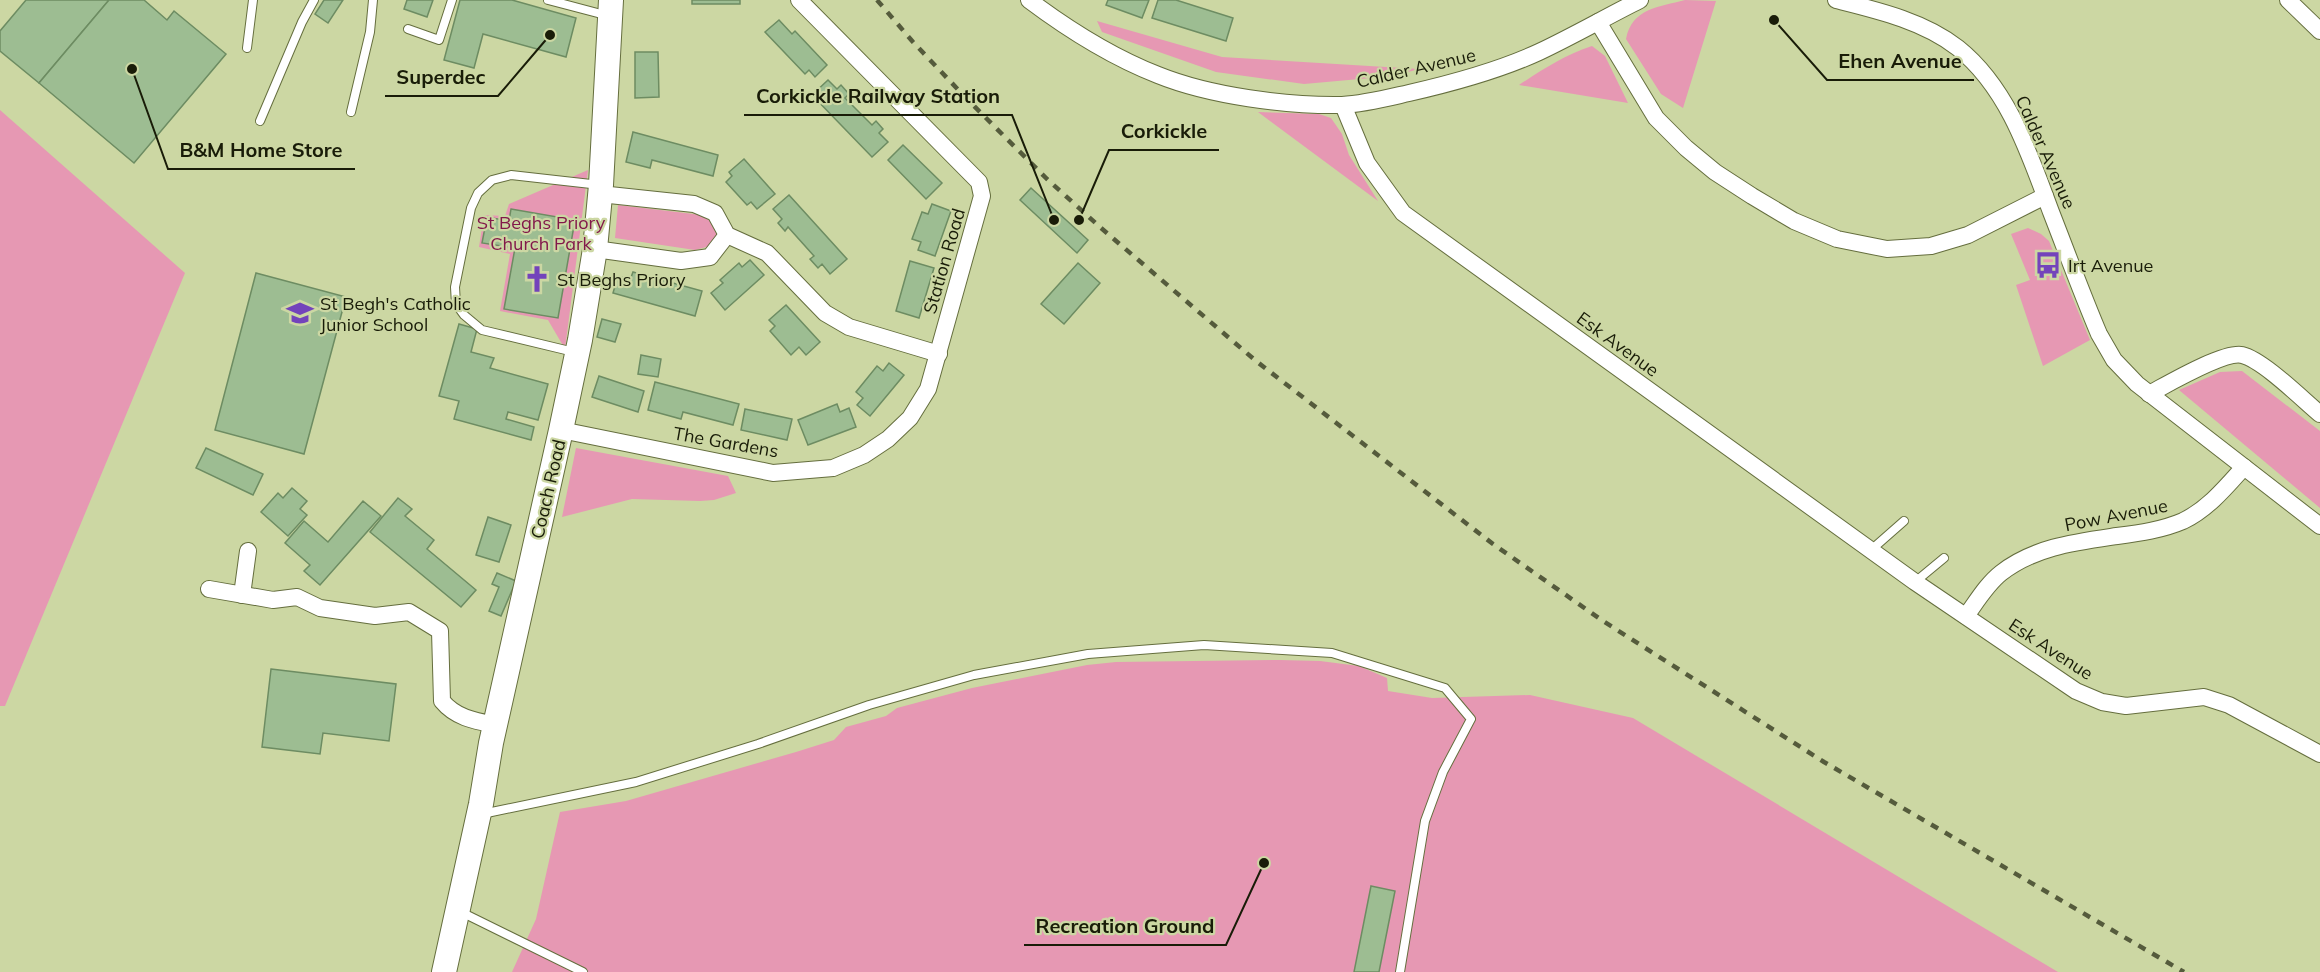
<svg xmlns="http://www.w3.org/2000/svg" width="2320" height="972" font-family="Mulish,sans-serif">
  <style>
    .green { fill: #e698b3 }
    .building { fill: #9dbd92; stroke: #6d8c62; stroke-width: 1.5 }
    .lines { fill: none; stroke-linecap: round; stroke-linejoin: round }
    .lane-casing { stroke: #656e3e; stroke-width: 10 }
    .street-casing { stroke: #656e3e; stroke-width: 18 }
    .secondary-casing { stroke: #656e3e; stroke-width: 26 }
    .lane { stroke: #fff; stroke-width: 8 }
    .street { stroke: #fff; stroke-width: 16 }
    .secondary { stroke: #fff; stroke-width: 24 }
    .rail { stroke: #555b3c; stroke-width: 4.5; stroke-dasharray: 8 8; stroke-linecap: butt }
    .labels { text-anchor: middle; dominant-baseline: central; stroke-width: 4.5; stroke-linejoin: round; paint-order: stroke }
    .street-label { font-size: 18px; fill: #191c08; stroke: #ccd7a3 }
    .park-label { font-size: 18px; fill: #82184a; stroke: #ccd7a3 }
    .poi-label { font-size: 18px; fill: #191c08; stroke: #ccd7a3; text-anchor: start }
    .leader { fill: none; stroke: #191c08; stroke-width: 2 }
    .callout-dot { fill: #191c08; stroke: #ccd7a3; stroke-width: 2 }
    .callout-label { font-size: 20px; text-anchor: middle; font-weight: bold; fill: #191c08; stroke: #ccd7a3; stroke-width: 4.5; stroke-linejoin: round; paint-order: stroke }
  </style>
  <rect width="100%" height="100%" fill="#ccd7a3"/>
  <g class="green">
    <path d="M1685,0L1716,1L1683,108L1661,94L1626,39C1632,8 1659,7 1685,0Z"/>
    <path d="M1097,21L1222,57L1419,69L1393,76L1304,84L1216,72L1102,32Z"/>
    <path d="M1592,46L1605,56L1628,103L1519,85C1543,69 1565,55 1592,46Z"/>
    <path d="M0,110L185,273L5,706H0Z"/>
    <path d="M1258,112L1319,114L1331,118L1342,134L1349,155L1378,201Z"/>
    <path d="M588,170L565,349L548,320L500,311L510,254L479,247L484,215L505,216L509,204Z"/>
    <path d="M618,205L702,215L715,225L719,235L710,246L695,250L615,238Z"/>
    <path d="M2028,228L2041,234L2049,241L2090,340L2043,366L2016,285L2030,280L2011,234Z"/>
    <path d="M2242,371L2320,431V508L2179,390L2220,372Z"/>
    <path d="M576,448L728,476L736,493L714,500L700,501L632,499L562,517Z"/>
    <path d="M1280,660L1320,661L1359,666L1387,678L1388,691L1432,698L1530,695L1633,718L2058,972H512L536,919L560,812L626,801L796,752L834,740L846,727L886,716L897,708L972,688L1087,665L1116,662Z"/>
  </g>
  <g class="building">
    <path d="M26,0H109L39,83L0,51V31Z"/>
    <path d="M109,0H144L167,20L174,11L226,54L134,163L39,83Z"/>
    <path d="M324,0H343L328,23L315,14Z"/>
    <path d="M407,0H433L427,17L404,9Z"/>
    <path d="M460,0H512L576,18L566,57L483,34L474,68L444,60Z"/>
    <rect x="692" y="0" width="48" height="4"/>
    <path d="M1108,0H1149L1142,18L1106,5Z"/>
    <path d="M1158,0H1176L1233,18L1226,41L1152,18Z"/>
    <path d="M779,20L792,34L795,31L827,65L815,77L809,70L805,74L765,32Z"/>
    <path d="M635,52H658L659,97L635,98Z"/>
    <path d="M828,80L837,89L841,85L849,94L845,98L872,125L876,121L883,129L879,133L888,142L872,157L812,95Z"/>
    <path d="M633,132L718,155L713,176L652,160L650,168L626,162Z"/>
    <path d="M903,145L942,183L926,199L888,160Z"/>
    <path d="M744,159L775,194L757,209L751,202L747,205L726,182L732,176L729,172Z"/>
    <path d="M1031,188L1088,240L1077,253L1020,200Z"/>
    <path d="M789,195L847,259L830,274L822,264L818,268L810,259L814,256L788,227L785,231L778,223L782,219L773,209Z"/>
    <path d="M932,204L951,211L935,256L918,250L921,242L912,239L922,212L928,214Z"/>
    <path d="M511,209L575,220L558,318L504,309L515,248L482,243L487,217L509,221Z"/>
    <path d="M750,260L764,275L725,310L711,293L723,283L720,280L739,263L742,267Z"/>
    <path d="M910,261L934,268L919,318L896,311Z"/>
    <path d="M1078,263L1100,283L1064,324L1041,304Z"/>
    <path d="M633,272L702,291L695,316L613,293L618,276L630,280Z"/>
    <path d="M256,273L346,297L304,454L215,430Z"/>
    <path d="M786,305L820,342L806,355L799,347L791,355L770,331L775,326L769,320Z"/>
    <path d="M602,319L621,324L615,342L597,337Z"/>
    <path d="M459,324L477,329L471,352L494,358L490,368L548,384L538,420L508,412L506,419L534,427L531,440L454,419L459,401L439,396Z"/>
    <path d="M641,355L661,359L658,377L638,374Z"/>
    <path d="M889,363L904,375L870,416L857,405L863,398L856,392L877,366L883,371Z"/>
    <path d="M599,376L644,391L638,412L592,397Z"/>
    <path d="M655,382L739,404L733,425L683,412L681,419L648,410Z"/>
    <path d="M837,404L840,412L849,408L856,427L808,445L798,420Z"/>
    <path d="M745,409L792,419L787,440L741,430Z"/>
    <path d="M206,448L263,474L253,495L196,468Z"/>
    <path d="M292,488L307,501L300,509L307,515L288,536L261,512L278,493L283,498Z"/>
    <path d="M398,498L412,509L405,516L434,540L427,549L476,590L461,607L370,532Z"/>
    <path d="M363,501L381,516L320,585L304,571L310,565L285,543L304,521L328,542Z"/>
    <path d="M488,517L511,525L499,562L476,555Z"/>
    <path d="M497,573L516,581L501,616L489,611L499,587L492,584Z"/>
    <path d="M271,669L396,684L389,741L323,733L320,754L262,747Z"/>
    <path d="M1371,886L1395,891L1379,972H1354Z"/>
  </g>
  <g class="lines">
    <defs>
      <g id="lane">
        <path d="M548,0L609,16"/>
        <path d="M408,29L439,40L452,0"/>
        <path d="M247,48L253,0"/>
        <path d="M351,112L370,32L373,0"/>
        <path d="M260,121L302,22L314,0"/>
        <path d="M574,352L482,330L464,315L456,304L455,287L471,208L478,193L492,180L511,175L600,185"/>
        <path d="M1871,550L1904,521"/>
        <path d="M1915,582L1944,558"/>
        <path d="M482,814L636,782L758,744L869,705L974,675L1088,654L1204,645L1332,653L1445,688L1471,719L1443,772L1425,821L1400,972"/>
        <path d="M459,911L583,972"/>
      </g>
      <g id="street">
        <path d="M1029,0C1069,30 1112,57 1158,75C1210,96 1287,106 1342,105C1364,104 1387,98 1409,93C1453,83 1498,71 1539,52C1573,36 1606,17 1640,0"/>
        <path d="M1836,0C1876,10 1924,21 1958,48C2008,88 2029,153 2051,212C2067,253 2082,294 2099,334L2114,360L2137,384L2320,526"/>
        <path d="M2288,0L2320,31"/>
        <path d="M1598,22L1656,118L1686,148L1715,172L1752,196L1794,221L1837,239L1887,249L1931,246L1968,235L2045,196"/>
        <path d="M1343,105L1367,163L1403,213L1915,582L2076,691L2102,702L2126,706L2204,697L2229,705L2320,754"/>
        <path d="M600,194L694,204L715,213L727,235L767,253L825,313L849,327L939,354"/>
        <path d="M595,249L681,261L710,257L727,235"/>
        <path d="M2149,394C2168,384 2224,351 2242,355C2263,360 2302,399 2320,414"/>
        <path d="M561,430L773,473L833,468L864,455L888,439L910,418L928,389L982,196L979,182L799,0"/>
        <path d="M209,589L273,600L297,597L320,608L375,616L409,612L440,631L442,701C456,718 475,721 496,725"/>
        <path d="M242,595L248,551"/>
        <path d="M1966,616C1977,601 1987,584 2001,573C2034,547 2076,542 2117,536C2140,533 2162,530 2183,521C2208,509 2226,487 2244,467"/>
      </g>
      <path id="secondary" d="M444,972L481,804L491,743L561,430L580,340L595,249L601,185L611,0"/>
    </defs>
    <use href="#lane" class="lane-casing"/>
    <use href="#street" class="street-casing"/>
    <use href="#secondary" class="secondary-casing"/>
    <use href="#lane" class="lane"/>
    <use href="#street" class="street"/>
    <use href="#secondary" class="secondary"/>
    <path class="rail" d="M877,0L913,42L966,98L1047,179L1101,228L1256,361L1493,544L1603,621L1824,762L2184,972"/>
  </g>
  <defs>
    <symbol id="bus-bare" viewBox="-9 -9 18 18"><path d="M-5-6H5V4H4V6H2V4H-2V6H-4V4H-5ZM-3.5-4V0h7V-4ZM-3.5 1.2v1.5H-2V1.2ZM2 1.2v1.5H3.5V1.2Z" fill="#7343bb" stroke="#ccd7a3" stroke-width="2.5" paint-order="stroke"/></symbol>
    <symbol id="church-bare" viewBox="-9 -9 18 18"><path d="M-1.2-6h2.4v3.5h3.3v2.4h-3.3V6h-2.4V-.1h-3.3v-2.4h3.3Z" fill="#7343bb" stroke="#ccd7a3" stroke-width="2.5" paint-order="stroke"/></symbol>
    <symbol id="school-bare" viewBox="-9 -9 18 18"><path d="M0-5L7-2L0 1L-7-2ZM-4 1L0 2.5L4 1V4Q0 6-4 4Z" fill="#7343bb" stroke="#ccd7a3" stroke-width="2.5" paint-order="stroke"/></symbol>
  </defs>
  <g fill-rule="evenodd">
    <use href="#bus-bare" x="2029" y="246" width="38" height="38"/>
    <use href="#church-bare" x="518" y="260" width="38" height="38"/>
    <use href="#school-bare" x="281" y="294" width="38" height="38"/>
  </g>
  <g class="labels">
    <g class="street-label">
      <text transform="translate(1416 68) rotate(-13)">Calder Avenue</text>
      <text transform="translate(2046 152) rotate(66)">Calder Avenue</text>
      <text transform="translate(944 261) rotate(-74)">Station Road</text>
      <text transform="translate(1618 344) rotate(36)">Esk Avenue</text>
      <text transform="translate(726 442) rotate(10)">The Gardens</text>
      <text transform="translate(548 489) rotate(-77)">Coach Road</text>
      <text transform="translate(2116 515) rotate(-11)">Pow Avenue</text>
      <text transform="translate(2051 649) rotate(33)">Esk Avenue</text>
    </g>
    <g class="park-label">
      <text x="541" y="222">St Beghs Priory<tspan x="541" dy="21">Church Park</tspan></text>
    </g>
    <g class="poi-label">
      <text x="2068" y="265">Irt Avenue</text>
      <text x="557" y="279">St Beghs Priory</text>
      <text x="320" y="303">St Begh's Catholic<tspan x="320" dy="21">Junior School</tspan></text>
    </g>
  </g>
  <path class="leader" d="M1774 20L1827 80H1974M550 35L498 96H385M1054 220L1012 115H744M1079 220L1109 150H1219M132 69L168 169H355M1264 863L1226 945H1024"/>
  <g class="callout-dot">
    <circle cx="1774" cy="20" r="6"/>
    <circle cx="550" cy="35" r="6"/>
    <circle cx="1054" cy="220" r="6"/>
    <circle cx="1079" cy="220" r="6"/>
    <circle cx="132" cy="69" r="6"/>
    <circle cx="1264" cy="863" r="6"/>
  </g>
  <g class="callout-label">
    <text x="1900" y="68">Ehen Avenue</text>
    <text x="441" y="84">Superdec</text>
    <text x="878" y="103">Corkickle Railway Station</text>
    <text x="1164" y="138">Corkickle</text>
    <text x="261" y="157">B&amp;M Home Store</text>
    <text x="1125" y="933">Recreation Ground</text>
  </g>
</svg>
